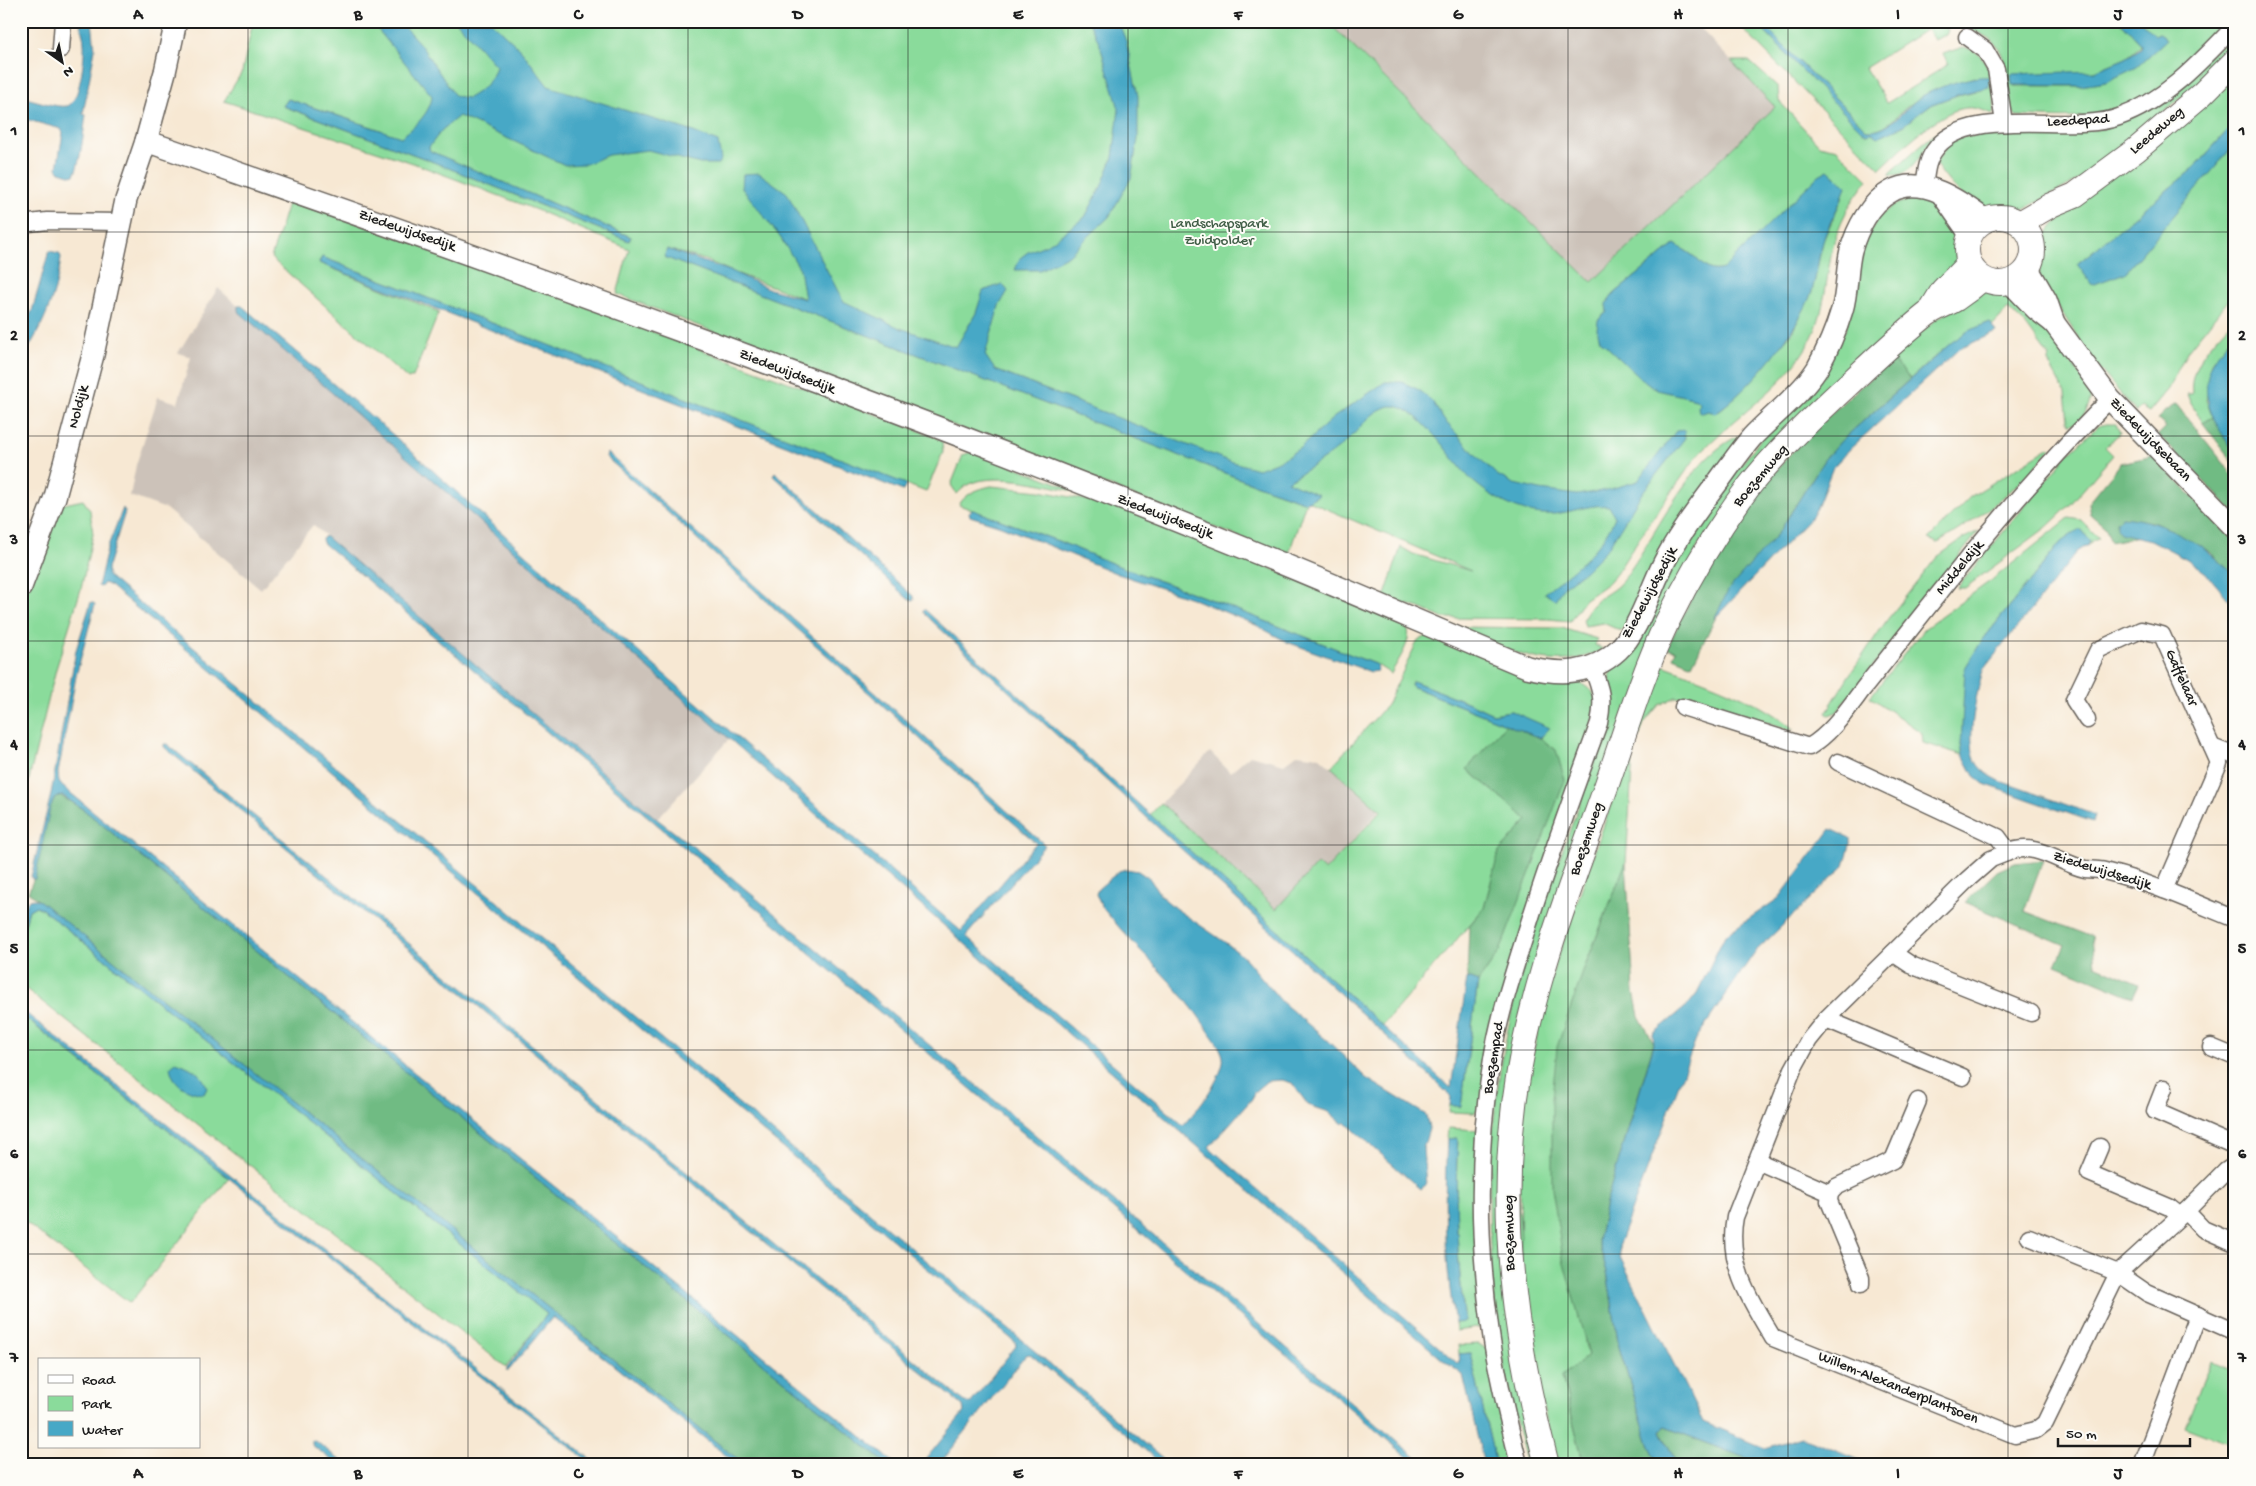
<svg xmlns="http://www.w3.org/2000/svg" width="2256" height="1486" font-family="'Gochi Hand',sans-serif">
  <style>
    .industrial { fill: #ccc2b9 }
    .green { fill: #8adb9b; stroke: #537c5c; fill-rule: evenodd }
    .forest { fill: #6fbb83; stroke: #466c50 }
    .water { fill: #47a8c6; stroke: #326271 }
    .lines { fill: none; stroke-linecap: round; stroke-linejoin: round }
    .minor-casing { stroke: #69635c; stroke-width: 19 }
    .tertiary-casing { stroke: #69635c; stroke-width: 24 }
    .secondary-casing { stroke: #69635c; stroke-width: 26 }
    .minor { stroke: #fff; stroke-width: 16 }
    .tertiary { stroke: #fff; stroke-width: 21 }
    .secondary { stroke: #fff; stroke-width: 24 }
    .grid { fill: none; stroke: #1c1c1c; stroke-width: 1; stroke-opacity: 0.55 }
    .labels { text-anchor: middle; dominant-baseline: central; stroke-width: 4; stroke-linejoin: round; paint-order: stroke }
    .street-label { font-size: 15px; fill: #1c1c1c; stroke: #fdfcf7 }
    .park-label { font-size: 15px; fill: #425f48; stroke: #fdfcf7 }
    .neatline { fill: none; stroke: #1c1c1c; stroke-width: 2 }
    .grid-label { font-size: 16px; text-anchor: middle; font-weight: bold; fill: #1c1c1c }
  </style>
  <rect width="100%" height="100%" fill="#fdfcf7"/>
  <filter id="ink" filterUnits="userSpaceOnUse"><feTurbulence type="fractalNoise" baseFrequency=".02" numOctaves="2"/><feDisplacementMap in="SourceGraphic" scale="10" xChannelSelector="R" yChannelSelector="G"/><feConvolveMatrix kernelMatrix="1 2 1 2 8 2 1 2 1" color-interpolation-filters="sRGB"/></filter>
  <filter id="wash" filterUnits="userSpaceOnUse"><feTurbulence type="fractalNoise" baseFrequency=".0096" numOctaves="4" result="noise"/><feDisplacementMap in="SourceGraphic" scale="20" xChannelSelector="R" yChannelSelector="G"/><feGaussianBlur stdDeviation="1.12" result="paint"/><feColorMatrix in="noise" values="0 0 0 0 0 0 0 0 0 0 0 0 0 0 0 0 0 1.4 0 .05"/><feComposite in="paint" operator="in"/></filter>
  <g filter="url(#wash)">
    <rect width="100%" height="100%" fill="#f7e8d3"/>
    <g class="industrial">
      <path d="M1327,21H1693L1775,107L1592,282Z"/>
      <path d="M218,288L238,306V311L730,738L657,819L313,525L261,589L166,509L130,496L136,465L158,397L178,403L191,357L178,353Z"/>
      <path d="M1210,752L1230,772L1250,755L1284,764L1297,754L1320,757L1380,810L1325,871L1317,864L1276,909L1161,803Z"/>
    </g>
    <g class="green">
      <path d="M253,21H1327L1592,282L1775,107L1731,61H1749L1778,87L1779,101L1819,145L1837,149L1868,180C1851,200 1838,224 1832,250C1825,284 1825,318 1806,348C1781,389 1739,414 1706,447C1696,456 1688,469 1680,480C1657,510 1637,542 1616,574L1608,583L1584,600L1570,621L1548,619L1442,618L1420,608L1384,598L1401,547L1413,554L1471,571L1080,403L995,370L993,368L733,272L705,260L667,249L665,257L1243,480L1306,502L1288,556L617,294L629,249L534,209L413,163L224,101L242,72ZM288,99L381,130L382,135L450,160L631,237L629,241L426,159L283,106ZM1843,196L1823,241L1812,291L1792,333L1737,395L1720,410L1707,411L1696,399L1677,394L1601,317L1607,312L1606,304L1614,294L1675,244C1680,248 1687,251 1692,255C1703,264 1708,274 1724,269Z"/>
      <path d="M1735,21H1754L1866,134L1901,127L1930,105L1957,95L1982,90L1975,77C1951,85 1927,91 1907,107C1895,117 1885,131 1867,130L1759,21H1941L1948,30L1946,35L1934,40L1927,29L1865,68L1887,103L1949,64L1943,54L1963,47C1985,51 1989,68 1992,87C1994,97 1996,105 1993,114C1984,111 1976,107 1966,108C1939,110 1899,151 1880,169Z"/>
      <path d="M1956,21H2120L2142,45L2126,58L2095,71L2068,74L2014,86H2080L2106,82L2166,39L2159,33L2155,35L2141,21H2229C2194,56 2156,104 2104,114C2075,120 2045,117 2016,116C2003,102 2012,63 1996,45C1986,32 1969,33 1956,21Z"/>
      <path d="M2235,35V49L2206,77L2087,175L2019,212C2007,208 1990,210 1980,206C1961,198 1946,180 1935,163L1954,137L2086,131L2106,128Z"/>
      <path d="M2235,69V122L2194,168L2077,264L2210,172L2235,144V292L2188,350L2168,389L2149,412L2141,407L2136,412L2093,361L2040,278L2037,248L2053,226L2082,199Z"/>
      <path d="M1966,120H1975C1963,124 1949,127 1938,135C1922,147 1913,181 1889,174C1912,154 1935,127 1966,120Z"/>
      <path d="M290,197L936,437L942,442L943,452L926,492L322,257L319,263L439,312L413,377L408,379L271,258Z"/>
      <path d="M1921,200C1954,208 1968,241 1953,271L1698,545L1509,1075L1537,1465H1527C1515,1416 1502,1367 1496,1317C1481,1198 1491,1082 1523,967C1547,881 1585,799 1610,713L1612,704L1610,675L1689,540L1723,488L1846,329L1864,244L1877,219L1893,205L1906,201Z"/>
      <path d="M1987,289L2004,291L2018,298L2051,335L2091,391C2091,403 2085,423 2070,424L2068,421L2065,393L2048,362L2050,358L2026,325L2008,309L1992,326L1990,322C1955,336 1937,355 1910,379L1892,358L1935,320Z"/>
      <path d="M2235,318V334L2212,362L2206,400L2213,417L2203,423L2190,402L2187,394H2192C2188,363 2216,339 2235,318Z"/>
      <path d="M2107,424H2116L2120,433L2105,447L2113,455L2070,505L2047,527L1965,588H1957L2068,454L2098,426Z"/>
      <path d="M1736,437H1743L1621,631L1603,623L1585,626L1583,620C1586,615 1588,608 1593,604C1602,595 1615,591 1623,580C1656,537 1686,462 1736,437Z"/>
      <path d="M2050,447L2051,449C2017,490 1983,515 1938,543L1928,539L1970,497Z"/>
      <path d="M974,451L1083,493C1052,487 999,471 969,484C965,486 960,491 957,494L951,485L963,455Z"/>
      <path d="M991,486L1040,491L1127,508L1406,625C1415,639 1397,661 1391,674L1377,665L1204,597L1121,567L1058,541L959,505C966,493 978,489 991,486Z"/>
      <path d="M83,500L90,510L93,534L81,589L56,669L21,812V607L60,505Z"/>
      <path d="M2069,518L2081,520L2099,538L2088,545L2090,540L2061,542L1981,642L1961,745L1963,755L1923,743L1922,733L1870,697L1924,629L1993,579Z"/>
      <path d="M1979,531L1837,712L1829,715L1826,713L1848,677L1887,620L1937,557L1962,539Z"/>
      <path d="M1453,627L1562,628L1597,639L1595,645L1603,649C1551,677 1503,647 1453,627Z"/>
      <path d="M1427,636L1578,681L1592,691L1598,704L1479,1110L1474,1113L1449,1112L1450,1105L1461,1106L1478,982L1500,951L1556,750L1540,738L1543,736L1511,711L1493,714L1467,702L1412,681L1411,685L1413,687L1506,724L1467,769L1528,820L1499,852L1484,908L1382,1026L1150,815L1161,803L1276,909L1317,864L1325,871L1381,811L1331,767L1387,705L1415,646L1418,641Z"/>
      <path d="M1660,664C1707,682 1754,697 1794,729L1789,730L1716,704L1676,697L1659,705L1644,723L1633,756L1626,862L1584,969L1585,1344L1589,1355L1562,1377L1584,1465H1558L1539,1392L1521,1285L1520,1139L1530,1065L1553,971Z"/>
      <path d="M36,906L42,909L547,1314L506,1367L21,985V937L29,910Z"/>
      <path d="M21,1015L229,1178L130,1303L21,1219Z"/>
      <path d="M1448,1128L1478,1130L1483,1325L1478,1328L1456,1331L1455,1323L1465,1322C1457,1261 1454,1200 1458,1138L1447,1139Z"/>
      <path d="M1479,1344L1488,1350L1513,1465H1496L1470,1353L1459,1354L1458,1345Z"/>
      <path d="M2211,1361L2235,1370V1431L2230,1444L2185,1427Z"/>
    </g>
    <g class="forest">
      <path d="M1892,358L1910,379L1841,441L1824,460L1779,532L1721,607L1692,665L1673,657L1676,650L1667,648C1703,571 1744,503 1802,441C1830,412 1863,386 1892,358Z"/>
      <path d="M2176,404L2235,477V513L2158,435L2166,427L2157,419L2164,412Z"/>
      <path d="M2213,417L2235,452V465L2203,423Z"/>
      <path d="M2153,456L2235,541V577L2212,553L2195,543L2153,522L2128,518L2130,534L2139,536L2111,542L2105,527L2090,514L2088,503L2121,463Z"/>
      <path d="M1506,724L1540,738L1556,750L1565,780L1500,951L1478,982L1467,978L1469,926L1484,908L1499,852L1528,820L1467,769Z"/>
      <path d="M59,795L84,810L888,1465H745L28,892C43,863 40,820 55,797Z"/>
      <path d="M2043,860L2024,911L2092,937L2095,965L2139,984L2133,997L2056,965L2065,945L1965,902L1997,871L2015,863Z"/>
      <path d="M1626,862L1634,991L1639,1016L1654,1043L1606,1203L1598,1241L1607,1272L1619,1347L1649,1444L1659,1465H1584L1562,1376L1589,1355L1563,1259L1552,1188V1099L1557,1047L1584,969Z"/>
      <path d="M1665,1427L1764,1465H1677L1661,1431Z"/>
      <path d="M1796,1455L1822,1465H1773Z"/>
    </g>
    <g class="water">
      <path d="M80,21H92L95,49L83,114L86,115C84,128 80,169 73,176L60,172L57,168L63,133L61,129L21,118V97C32,99 57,108 67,106C80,103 85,56 84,44C84,37 81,29 80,21Z"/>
      <path d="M371,21H399L420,44L455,96L468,98C482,90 492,82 496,66L456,21H490L521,50L548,86L691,131L718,142L721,159L718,164H700L648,150L608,155L586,164L565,165L459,116L442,130L429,147L430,151L631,237L629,241L426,159L283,106L288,99L401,137C414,128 431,112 432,96Z"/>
      <path d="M1088,21H1118L1126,41L1138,96V139L1131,178L1109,217L1069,255L1040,270H1015L1020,258L1028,252L1050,243L1085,217L1101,187L1113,157L1119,109L1099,42Z"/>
      <path d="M1754,21H1759L1867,130C1890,132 1905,107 1922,96C1938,87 1971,75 1989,77V87L1957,95L1930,105L1901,127L1878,137L1873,133L1866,134L1861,130Z"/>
      <path d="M2120,21H2141L2155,35L2159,33L2163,35L2166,40L2137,67L2106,82L2080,86L2012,85L2011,74L2095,71L2126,58L2141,48L2142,45Z"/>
      <path d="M2235,122V144L2125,273L2092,285L2077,264L2194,168Z"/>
      <path d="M1828,170L1846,186C1841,205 1828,223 1823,242C1818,258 1817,275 1812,291C1800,329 1748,392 1715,413L1708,411L1703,413L1699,412L1698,407L1700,403L1696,399L1657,390L1638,376L1600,340L1597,329L1598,320L1607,312L1606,304L1614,294L1675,244C1680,248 1687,251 1692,255C1703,264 1708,274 1723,269L1819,175Z"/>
      <path d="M759,173L787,193L843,301L900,328L956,347L976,313L983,291L1002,284L1008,291L999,306L985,355L995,370L1229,461L1258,469L1281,460L1300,448L1333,418L1385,382H1402L1417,389L1432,401L1444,420L1476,455L1497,475L1514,484L1540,490L1577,495L1607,490L1638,481L1676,431L1684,430L1685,438L1642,493L1608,548L1585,571L1564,586L1555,600L1544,593C1571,571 1601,551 1615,517L1609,506C1592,504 1578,510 1561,513C1530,519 1498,502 1475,483C1454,466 1416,397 1386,407C1368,414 1360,429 1347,441C1329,457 1307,470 1287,481L1319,495L1306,502L1243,480L664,257L667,249L733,272L770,289L805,299L800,269L780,237L742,188L743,174Z"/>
      <path d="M49,251L59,253L61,257C57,295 42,329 21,360V332L32,311Z"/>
      <path d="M322,257L906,484L903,491L319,263Z"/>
      <path d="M238,306H242L391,433L538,565L961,931L1036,843L606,457L607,453L610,455L1045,845L966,936L1183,1125C1195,1113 1226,1074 1223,1057C1221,1047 1213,1038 1208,1030C1178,984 1135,949 1101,906L1096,894L1098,889L1119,871L1126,869L1138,871L1150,879L1161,896L1175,908L1229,945L1246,959L1282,1002L1329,1042L1366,1078L1426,1115L1429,1129L1423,1149L1426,1185L1420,1189L1345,1122L1343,1124L1329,1112L1308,1105L1292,1083L1282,1080L1267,1081L1254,1092L1252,1099L1209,1147L1457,1363L1460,1362L1459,1354L1470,1353L1496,1465H1484L1463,1375L1444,1361L238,311Z"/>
      <path d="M1990,322L1996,332L1959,349L1851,448L1833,467L1817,508L1812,516L1714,619L1729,589L1779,532L1824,460L1841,441L1952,342L1968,331Z"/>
      <path d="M2235,334V452C2213,424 2194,389 2217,355C2222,347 2229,340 2235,334Z"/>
      <path d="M775,472L913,596L914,600L912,601L908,599L773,475Z"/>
      <path d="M123,508L125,512L107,569L108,576L1171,1465H1163L1030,1354L1026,1355L939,1465H921L964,1412L963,1406L164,747V744H167L964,1401L970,1404L1016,1346L1015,1342L109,585L104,583L101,587L98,586L108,546Z"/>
      <path d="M973,510L1058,541L1121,567L1204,597L1377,665L1378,671L1371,672L1287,642L1256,625L1191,598L1118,574L1001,526L970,516L969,512Z"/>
      <path d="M2122,517C2164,520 2208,545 2235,577V607L2206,573L2187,559L2151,540L2120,533L2116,528V522Z"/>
      <path d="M2078,530H2082L2090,541L2088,545L2077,552L1983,670C1977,692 1964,745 1978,765C1983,772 1992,777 2000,781L2095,815L2093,822L1984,784L1974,776L1963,755L1961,745L1965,668L1981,642L2061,542Z"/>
      <path d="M325,536L657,819L717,865L1425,1465H1417L323,543L322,539Z"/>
      <path d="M91,602L95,604L76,676L58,773L59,782L62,786L897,1465H888L84,810L63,796L55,797L50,808L35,879H32L31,877L51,794L76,650Z"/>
      <path d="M924,609L1451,1088L1467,978L1478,982L1461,1107L1450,1105L1451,1097L1431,1077L934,623L923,612Z"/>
      <path d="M1413,681L1467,702L1493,714L1511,711L1550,728L1540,738L1413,687L1411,684Z"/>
      <path d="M1831,829L1850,838V845L1844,866L1755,952L1696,1039L1619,1244L1620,1257L1703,1422L1765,1448L1802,1437L1872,1465H1822L1796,1456L1773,1465H1764L1665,1427L1661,1431L1677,1465H1659L1649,1444L1619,1347L1607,1272L1598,1241L1606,1203L1654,1044L1653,1034L1688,1005L1696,995L1725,935L1779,898Z"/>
      <path d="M34,899L40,901L745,1465H738L553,1317L509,1370H506L547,1314L42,909L36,906L29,910L21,937V919L28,900Z"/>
      <path d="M25,1013L27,1014L598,1465H593L23,1016Z"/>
      <path d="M176,1062C190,1067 203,1073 207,1088L204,1094C187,1092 173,1085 170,1067Z"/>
      <path d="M1458,1138C1454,1200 1457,1261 1465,1322L1455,1323C1444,1263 1444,1200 1447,1139Z"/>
      <path d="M312,1440L317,1442L346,1465H338L312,1445Z"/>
    </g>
  </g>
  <g filter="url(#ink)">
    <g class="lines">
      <defs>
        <g id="minor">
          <path d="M1967,37L1985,50L1996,69L2004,123"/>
          <path d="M61,49L63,21"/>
          <path d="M1924,187C1926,175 1926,162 1934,151C1966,103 2070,135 2119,117C2165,101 2201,61 2235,26"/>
          <path d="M21,224L47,221L121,222"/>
          <path d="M1683,707L1809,747C1831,734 1847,710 1863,689C1889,657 1915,623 1941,591C1994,524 2050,460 2110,399"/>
          <path d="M2087,720L2074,700L2098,650L2141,630L2162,635L2219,763L2164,890"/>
          <path d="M2212,747L2235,756"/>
          <path d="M1838,762L1998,837L2009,852C2036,841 2059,863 2085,869C2093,870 2101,869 2108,872C2152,883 2193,902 2235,919"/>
          <path d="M2009,852L1991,859L1967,880L1826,1019L1809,1040L1793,1069L1735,1217C1726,1263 1750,1300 1773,1338L2015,1435L2036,1430L2045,1423L2118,1273L2186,1211L2226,1171L2235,1165"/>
          <path d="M1893,953L1911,965L2031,1013"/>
          <path d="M1826,1019L1963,1077"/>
          <path d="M2211,1047L2235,1057"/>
          <path d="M2164,1088L2155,1111L2235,1146"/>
          <path d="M2100,1147L2089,1173L2169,1207L2180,1216"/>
          <path d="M1757,1161L1830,1193L1829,1201L1861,1278V1284"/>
          <path d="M1830,1193L1836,1187L1893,1160L1918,1101"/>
          <path d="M2186,1211L2203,1229L2235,1243"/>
          <path d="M2029,1237L2118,1273L2147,1293L2235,1332"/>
          <path d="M1519,1465C1509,1421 1497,1378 1491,1334C1478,1244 1477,1148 1492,1059C1499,1017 1512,977 1525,936C1547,864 1573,794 1599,723C1604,699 1601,690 1592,667"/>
          <path d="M2142,1465L2198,1315"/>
        </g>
        <g id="tertiary">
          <path d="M146,141C513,268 879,400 1239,546C1336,585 1431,627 1527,667C1561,675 1591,675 1618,650C1640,630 1652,583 1667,557C1681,531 1700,506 1718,482C1729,467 1740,451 1752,437C1773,415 1800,395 1817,369C1827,351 1836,330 1842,310C1848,291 1846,270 1851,250C1857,229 1870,203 1890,192C1921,173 1961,202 1985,220"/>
          <path d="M1942,194L1970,234"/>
          <path d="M2028,269L2046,300L2054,323L2110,399L2235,528"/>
          <path d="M2010,282L2036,309L2054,323"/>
          <path d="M21,587L55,497L93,355L126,200L146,141L165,72L176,21"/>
        </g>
        <g id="secondary">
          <circle cx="2000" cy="250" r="33"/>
          <path d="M2020,223L2051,205L2075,195L2136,150L2202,94L2235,61"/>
          <path d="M1932,308L1943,290L1969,263"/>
          <path d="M1547,1465C1513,1336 1496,1203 1519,1071C1536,973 1573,880 1606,787C1625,732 1642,675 1667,622C1690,575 1716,531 1747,489C1774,454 1808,422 1840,392C1868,366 1896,339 1926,315C1935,308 1946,305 1956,299C1965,293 1974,286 1982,279"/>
        </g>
      </defs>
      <use href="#minor" class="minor-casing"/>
      <use href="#tertiary" class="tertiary-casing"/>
      <use href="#secondary" class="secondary-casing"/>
      <use href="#minor" class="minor"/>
      <use href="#tertiary" class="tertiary"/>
      <use href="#secondary" class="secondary"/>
    </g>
  </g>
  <path class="grid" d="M248,21V1465M468,21V1465M688,21V1465M908,21V1465M1128,21V1465M1348,21V1465M1568,21V1465M1788,21V1465M2008,21V1465M21,232H2235M21,436H2235M21,641H2235M21,845H2235M21,1050H2235M21,1254H2235"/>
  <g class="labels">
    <g class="street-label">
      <text transform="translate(2078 121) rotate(-3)">Leedepad</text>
      <text transform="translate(2157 131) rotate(-40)">Leedeweg</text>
      <text transform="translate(407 231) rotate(19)">Ziedewijdsedijk</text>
      <text transform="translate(787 372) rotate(21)">Ziedewijdsedijk</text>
      <text transform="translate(79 407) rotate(-75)">Noldijk</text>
      <text transform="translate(2150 440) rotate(46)">Ziedewijdsebaan</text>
      <text transform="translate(1761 476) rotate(-50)">Boezemweg</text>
      <text transform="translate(1165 517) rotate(21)">Ziedewijdsedijk</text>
      <text transform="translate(1960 568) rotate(-50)">Middeldijk</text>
      <text transform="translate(1650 593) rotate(-62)">Ziedewijdsedijk</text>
      <text transform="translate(2181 678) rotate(66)">Gaffelaar</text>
      <text transform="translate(1587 839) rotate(-71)">Boezemweg</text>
      <text transform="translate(2102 871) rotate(17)">Ziedewijdsedijk</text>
      <text transform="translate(1494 1058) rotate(-81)">Boezempad</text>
      <text transform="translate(1510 1233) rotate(-91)">Boezemweg</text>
      <text transform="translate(1898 1388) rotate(22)">Willem-Alexanderplantsoen</text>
    </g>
    <g class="park-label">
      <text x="1219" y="224">Landschapspark<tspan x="1219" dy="17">Zuidpolder</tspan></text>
    </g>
  </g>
  <rect width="2256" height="1486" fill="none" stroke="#fdfcf7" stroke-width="55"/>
  <rect x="38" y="1358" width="162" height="90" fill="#fdfcf7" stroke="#a3a29f"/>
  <rect x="48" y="1375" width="25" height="8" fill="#ffffff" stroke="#a3a29f"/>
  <text x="82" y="1384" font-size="15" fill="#1c1c1c">Road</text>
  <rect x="48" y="1396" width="25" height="15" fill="#8adb9b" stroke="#a3a29f"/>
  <text x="82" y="1408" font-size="15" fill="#1c1c1c">Park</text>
  <rect x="48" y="1421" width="25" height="15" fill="#47a8c6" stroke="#a3a29f"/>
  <text x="82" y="1434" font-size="15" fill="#1c1c1c">Water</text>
  <g transform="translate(62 62) rotate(147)" stroke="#fdfcf7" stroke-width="4" paint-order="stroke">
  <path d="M0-4L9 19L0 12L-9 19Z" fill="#1c1c1c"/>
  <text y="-8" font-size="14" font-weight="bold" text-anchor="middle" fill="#1c1c1c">N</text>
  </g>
  <path d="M2058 1438v8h132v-8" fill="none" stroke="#1c1c1c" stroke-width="2.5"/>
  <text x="2066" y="1438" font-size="15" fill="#1c1c1c" stroke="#fdfcf7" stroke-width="4" paint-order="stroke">50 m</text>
  <rect x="28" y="28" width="2200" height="1430" class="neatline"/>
  <g class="grid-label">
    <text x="138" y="19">A</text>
    <text x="358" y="19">B</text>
    <text x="578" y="19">C</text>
    <text x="798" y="19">D</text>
    <text x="1018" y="19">E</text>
    <text x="1238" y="19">F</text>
    <text x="1458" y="19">G</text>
    <text x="1678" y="19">H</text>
    <text x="1898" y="19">I</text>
    <text x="2118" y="19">J</text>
    <text x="14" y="135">1</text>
    <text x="2242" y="135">1</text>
    <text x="14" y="340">2</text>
    <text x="2242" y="340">2</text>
    <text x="14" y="544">3</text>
    <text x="2242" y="544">3</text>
    <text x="14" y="749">4</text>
    <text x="2242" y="749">4</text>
    <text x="14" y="953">5</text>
    <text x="2242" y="953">5</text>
    <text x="14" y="1158">6</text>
    <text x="2242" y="1158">6</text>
    <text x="14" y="1362">7</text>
    <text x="2242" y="1362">7</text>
    <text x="138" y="1478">A</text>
    <text x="358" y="1478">B</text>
    <text x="578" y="1478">C</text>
    <text x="798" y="1478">D</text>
    <text x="1018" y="1478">E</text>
    <text x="1238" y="1478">F</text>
    <text x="1458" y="1478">G</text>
    <text x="1678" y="1478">H</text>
    <text x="1898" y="1478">I</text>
    <text x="2118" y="1478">J</text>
  </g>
</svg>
